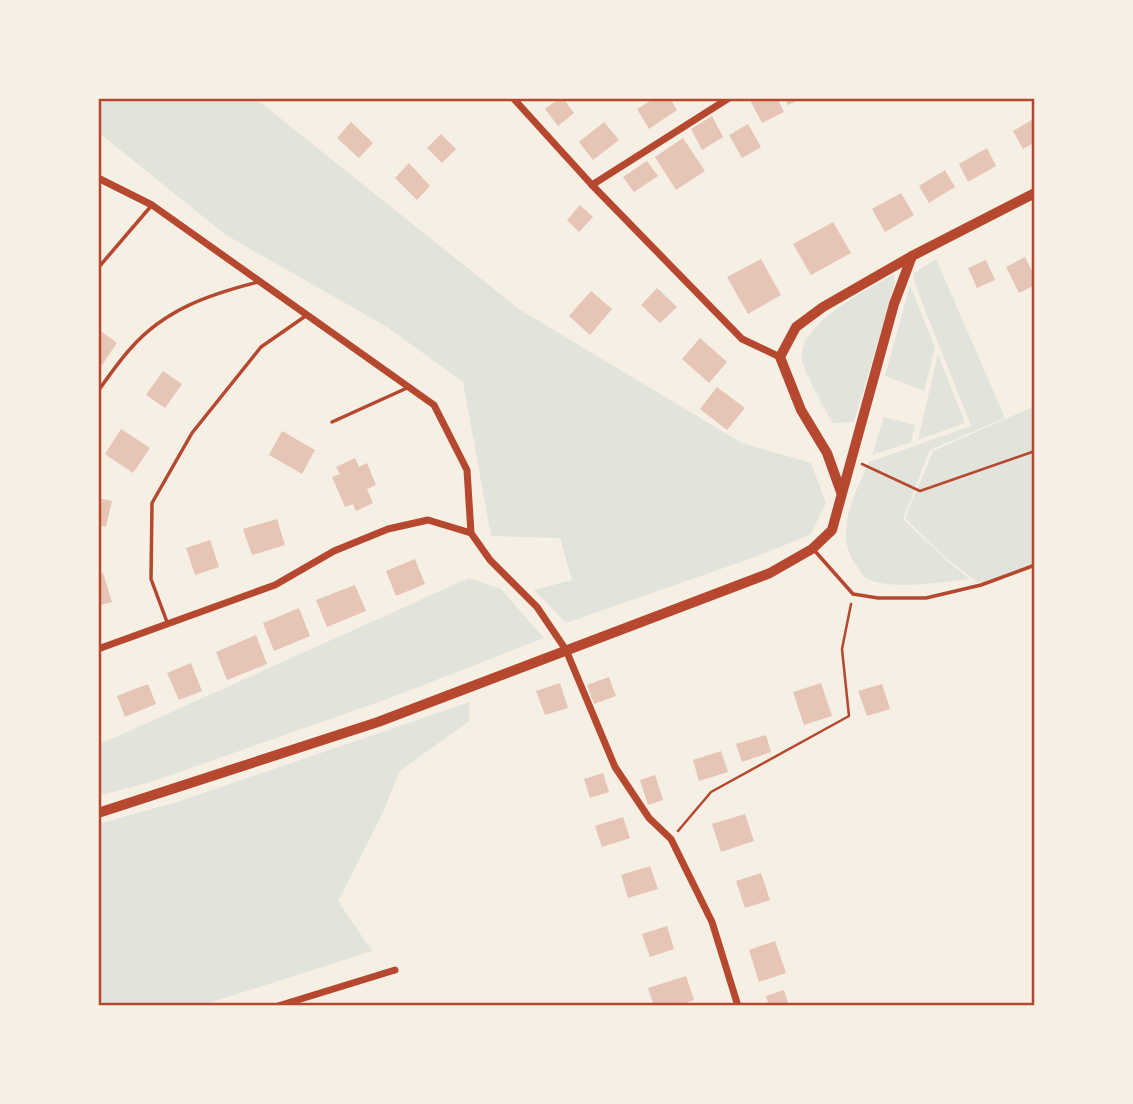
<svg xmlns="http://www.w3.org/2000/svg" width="1133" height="1104" font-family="Manrope,sans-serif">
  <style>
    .green { fill: #e2e4dc }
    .building { fill: #e6c5b7 }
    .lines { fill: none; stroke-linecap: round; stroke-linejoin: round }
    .path { stroke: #b5482f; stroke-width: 2.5 }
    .service { stroke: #b5482f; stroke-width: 3.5 }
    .minor { stroke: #b5482f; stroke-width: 7 }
    .tertiary { stroke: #b5482f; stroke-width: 10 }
    .neatline { fill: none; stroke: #b5482f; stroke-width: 2.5 }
  </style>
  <rect width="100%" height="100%" fill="#f6efe4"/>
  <g class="green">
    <path d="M98,98H255L519,309L742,443L811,463L826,503L810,535L755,557L566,623L534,590L572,580L560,538L491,536L463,382L387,327L226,235L98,132Z"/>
    <path d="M936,259L1005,418L930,450L903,519L947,561L969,579C944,582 888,591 866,578C863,576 861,572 859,569C831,537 854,496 869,462L971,426L915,284L913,274Z"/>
    <path d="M894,274L895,283L854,422L832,423C823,404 810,384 803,364C792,325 868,290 894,274Z"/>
    <path d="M910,285L935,348L924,391L885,376Z"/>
    <path d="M938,354L965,423L918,440Z"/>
    <path d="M1035,406V565L981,585L945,557L905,518L933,451Z"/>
    <path d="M884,417L915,425L911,442L872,455Z"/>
    <path d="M469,578L501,589L544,638L390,698L151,782L98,796V745Z"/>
    <path d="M470,702L469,721L400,771L382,814L338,901L372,951L200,1006H98V824L174,803Z"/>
  </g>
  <g class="building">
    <path d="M560,98H563L574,113L558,126L545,109Z"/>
    <path d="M655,98H670L677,110L649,129L637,109Z"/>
    <path d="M754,98H777L784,112L762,123L750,100Z"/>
    <path d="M785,98H803L788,105Z"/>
    <path d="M712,116L723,137L702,150L691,129Z"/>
    <path d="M1035,118V142L1023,149L1013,131Z"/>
    <path d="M351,122L373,143L359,158L337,138Z"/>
    <path d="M604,122L619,140L593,160L579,142Z"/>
    <path d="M748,124L761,147L742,158L729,135Z"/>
    <path d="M441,134L456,149L442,163L427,148Z"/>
    <path d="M683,138L705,171L676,190L655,157Z"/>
    <path d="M987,148L996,166L968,182L959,164Z"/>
    <path d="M647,161L658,176L634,192L623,177Z"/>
    <path d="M409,163L430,186L417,200L395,178Z"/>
    <path d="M945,170L955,187L929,203L919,186Z"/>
    <path d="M901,193L914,215L885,232L872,209Z"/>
    <path d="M580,205L593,217L579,232L567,220Z"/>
    <path d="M833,222L851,253L811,275L793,244Z"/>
    <path d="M1025,257L1035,277V285L1019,293L1006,267Z"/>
    <path d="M761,259L781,295L748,314L727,277Z"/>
    <path d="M986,260L995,280L977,288L968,268Z"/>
    <path d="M657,288L677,307L660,323L641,305Z"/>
    <path d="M591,291L612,309L590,335L569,316Z"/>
    <path d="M98,329L117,343L102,365L98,362Z"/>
    <path d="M700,338L727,362L709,383L682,359Z"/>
    <path d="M163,371L182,384L165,408L146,395Z"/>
    <path d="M717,387L745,408L727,430L700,409Z"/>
    <path d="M121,429L150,448L133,473L105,454Z"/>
    <path d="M282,431L315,450L302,474L269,455Z"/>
    <path d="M355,458L359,467L367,463L376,485L367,489L373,503L356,511L353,504L345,507L332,477L340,474L336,467Z"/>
    <path d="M98,498L112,501L106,527L98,525Z"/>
    <path d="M277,519L285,545L252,555L243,529Z"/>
    <path d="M210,540L219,567L195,575L186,548Z"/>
    <path d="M415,559L425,584L396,596L386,571Z"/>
    <path d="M103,573L112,602L98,606V575Z"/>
    <path d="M355,585L366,611L327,627L316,600Z"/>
    <path d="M299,608L310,636L274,651L263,623Z"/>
    <path d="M256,635L267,664L227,680L216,652Z"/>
    <path d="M191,663L202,691L179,700L167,673Z"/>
    <path d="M609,677L616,696L594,704L587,685Z"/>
    <path d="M560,683L568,708L545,715L536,691Z"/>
    <path d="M821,683L832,716L804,725L793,692Z"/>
    <path d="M148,684L156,704L125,717L117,696Z"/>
    <path d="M882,684L890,709L867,716L858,691Z"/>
    <path d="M766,735L771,752L742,762L736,744Z"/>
    <path d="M721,751L728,772L699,781L693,760Z"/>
    <path d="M603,773L609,792L590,798L584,779Z"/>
    <path d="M655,775L663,800L648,805L640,780Z"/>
    <path d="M745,814L754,841L721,852L712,824Z"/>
    <path d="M623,817L630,838L602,847L595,826Z"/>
    <path d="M650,866L658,889L628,898L621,875Z"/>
    <path d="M761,873L770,900L745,908L736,881Z"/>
    <path d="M667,926L674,949L650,957L642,934Z"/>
    <path d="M775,941L786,973L759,982L749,950Z"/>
    <path d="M686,976L694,1000L677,1006H654L648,988Z"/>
    <path d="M784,990L789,1006H769L766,996Z"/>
  </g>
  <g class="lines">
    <g class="path">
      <path d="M862,464L920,491L1035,451"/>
      <path d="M678,831L711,792L849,716L842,649L851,604"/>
    </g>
    <g class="service">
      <path d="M98,268L152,205"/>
      <path d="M98,391C109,376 119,361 131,348C165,309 211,294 258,282"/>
      <path d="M332,422L407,388"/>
      <path d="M814,550L853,594L878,598H926L981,585L1035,565"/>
      <path d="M167,622L151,579L152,503L192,433L261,347L307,315"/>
    </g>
    <g class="minor">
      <path d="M513,98L592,185L742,339L780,357"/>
      <path d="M98,178L152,205L434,405L467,470L471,533L490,560L537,607L566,650L615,767L649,818L671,839L712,922L738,1006"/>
      <path d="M592,185L729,98"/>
      <path d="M98,649L275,585L334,551L388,529L428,520L471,533"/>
      <path d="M278,1006L395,970"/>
    </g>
    <g class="tertiary">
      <path d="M841,492L827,453L801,410L780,357L796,327L823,307L912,256L1035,193"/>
      <path d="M98,813L378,722L770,573L812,549L832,530L894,304L912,256"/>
    </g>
  </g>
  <rect width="1133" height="1104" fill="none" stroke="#f6efe4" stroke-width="200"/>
  <rect x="100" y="100" width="933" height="904" class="neatline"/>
</svg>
